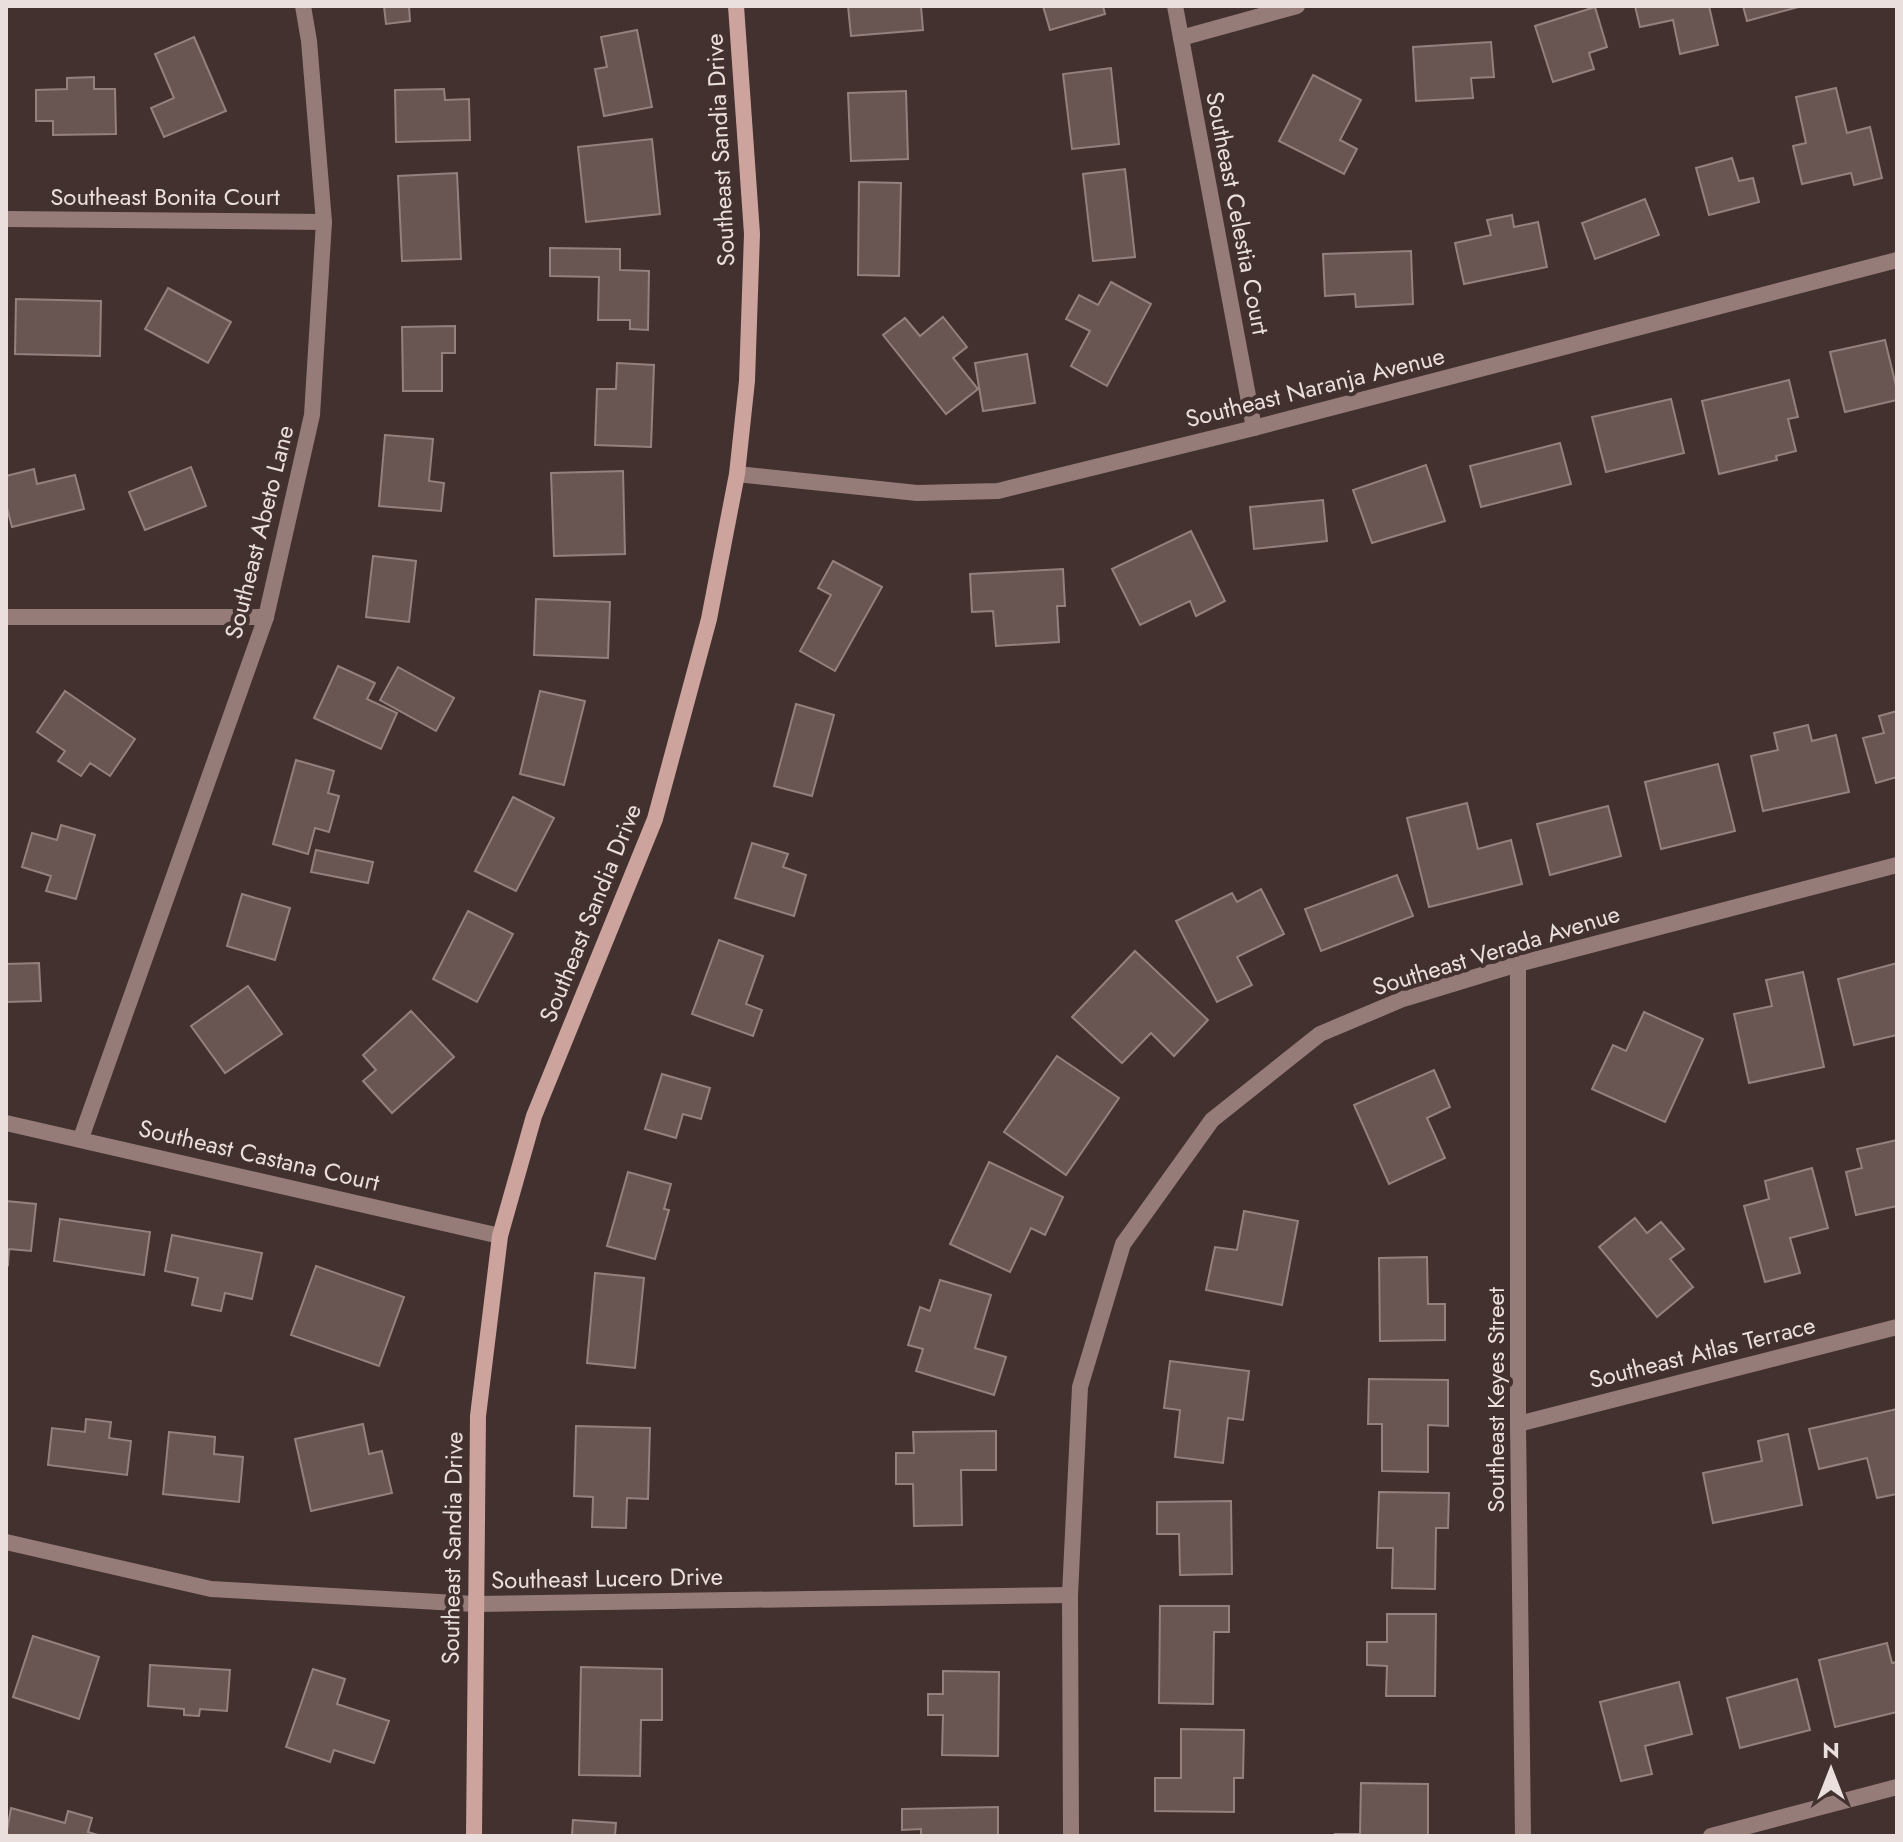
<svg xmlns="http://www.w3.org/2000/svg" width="1903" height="1842" font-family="Jost,sans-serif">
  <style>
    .building { fill: #695653; stroke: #94807d; stroke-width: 2 }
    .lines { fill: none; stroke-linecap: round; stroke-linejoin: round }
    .street { stroke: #967c78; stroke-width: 16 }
    .secondary { stroke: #cca39d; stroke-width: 16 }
    .labels { text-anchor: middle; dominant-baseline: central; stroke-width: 8; stroke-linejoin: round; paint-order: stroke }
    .street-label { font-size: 24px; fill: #eadfdd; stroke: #42312f }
  </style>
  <rect width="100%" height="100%" fill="#42312f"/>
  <g class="building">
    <path d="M384,6H411H409L410,21L386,24Z"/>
    <path d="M848,6H921L923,30L851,36Z"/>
    <path d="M1043,6H1103L1105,14L1050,30Z"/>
    <path d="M1635,6H1709L1718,45L1680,54L1673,20L1640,27Z"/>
    <path d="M1743,6H1802L1747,21Z"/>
    <path d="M1595,7L1607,47L1589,53L1594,69L1553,82L1535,26Z"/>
    <path d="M637,30L652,107L604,116L595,69L607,67L601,37Z"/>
    <path d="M194,37L226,111L164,137L151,108L174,98L155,54Z"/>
    <path d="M1491,42L1494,77L1471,78L1473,98L1416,101L1413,47Z"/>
    <path d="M1111,68L1119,144L1072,149L1063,74Z"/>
    <path d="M1313,75L1361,100L1340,140L1357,149L1344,174L1279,141Z"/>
    <path d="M94,77V89H115L116,134L53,135V121H36V90L67,89V78Z"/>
    <path d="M1836,88L1847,133L1870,127L1882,178L1854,185L1851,173L1802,184L1793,146L1806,143L1796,97Z"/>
    <path d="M444,89L445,100L469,99L470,140L396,142L395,90Z"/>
    <path d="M906,91L908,159L851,161L848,93Z"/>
    <path d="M652,139L660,214L586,222L578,147Z"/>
    <path d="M1732,158L1739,181L1753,178L1759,202L1709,215L1696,168Z"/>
    <path d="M1125,169L1135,257L1093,261L1083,174Z"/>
    <path d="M457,173L461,259L402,261L398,176Z"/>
    <path d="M859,182L901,183L899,276L858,275Z"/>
    <path d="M1645,199L1659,235L1595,259L1582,223Z"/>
    <path d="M1512,215L1514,227L1538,222L1547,267L1464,284L1455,243L1491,235L1487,220Z"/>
    <path d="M550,248L620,249V270L649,271L648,330L630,329V320H598L599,277L550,276Z"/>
    <path d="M1411,251L1413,304L1356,307L1355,294L1325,296L1323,254Z"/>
    <path d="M1111,282L1151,304L1107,386L1071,366L1090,331L1066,319L1079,295L1098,305Z"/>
    <path d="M168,288L231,322L208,363L145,329Z"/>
    <path d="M16,299L101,301L100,356L15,354Z"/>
    <path d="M943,317L967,347L953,358L978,389L946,414L883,335L905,318L920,336Z"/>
    <path d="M455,326V353H442V391H403L402,327Z"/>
    <path d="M1885,340L1897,390V400L1845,412L1830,352Z"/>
    <path d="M1027,354L1035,403L983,411L975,363Z"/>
    <path d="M617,363L654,365L651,447L595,445L597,389H616Z"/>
    <path d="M1789,380L1798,417L1788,419L1796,451L1776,456L1777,460L1719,474L1702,401Z"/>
    <path d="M1671,399L1684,453L1606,472L1592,417Z"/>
    <path d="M385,435L433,439L429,481L444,483L441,511L379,506Z"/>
    <path d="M1560,443L1571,484L1481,507L1470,466Z"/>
    <path d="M1426,465L1445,521L1372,543L1353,490Z"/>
    <path d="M191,467L206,506L145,530L129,492Z"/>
    <path d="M34,469L37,484L75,475L84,509L12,527L6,504V476Z"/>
    <path d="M623,471L625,554L554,556L551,473Z"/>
    <path d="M1323,500L1327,541L1254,549L1250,507Z"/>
    <path d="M1191,531L1225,601L1196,616L1190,601L1140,625L1112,569Z"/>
    <path d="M373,556L416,561L409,622L366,617Z"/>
    <path d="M833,561L882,587L835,671L800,651L831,595L818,588Z"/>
    <path d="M1063,569L1065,606H1057L1059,642L996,646L993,611L972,612L970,574Z"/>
    <path d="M536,599L610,602L608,658L534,655Z"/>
    <path d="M338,666L375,683L367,699L397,713L381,749L314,718Z"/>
    <path d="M398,667L454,698L436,731L380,700Z"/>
    <path d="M65,691L135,739L110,776L90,763L81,776L58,761L65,751L37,732Z"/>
    <path d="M540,691L585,701L564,785L520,774Z"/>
    <path d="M796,704L834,715L812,796L774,786Z"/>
    <path d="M1897,711V777L1876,783L1863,738L1884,733L1879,716Z"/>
    <path d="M1808,725L1812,741L1836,735L1849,792L1763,811L1751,756L1778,750L1774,733Z"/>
    <path d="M296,760L334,771L328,793L339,796L329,832L315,828L308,854L273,844Z"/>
    <path d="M1718,764L1735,831L1661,849L1645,782Z"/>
    <path d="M513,797L554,818L516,891L475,871Z"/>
    <path d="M1467,803L1478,849L1511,840L1522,884L1429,907L1407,818Z"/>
    <path d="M1608,806L1621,856L1550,875L1537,824Z"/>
    <path d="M61,825L95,835L76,899L46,891L51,876L22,867L32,833L57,840Z"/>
    <path d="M752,843L788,854L783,867L806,875L794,916L735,898Z"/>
    <path d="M316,850L373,862L368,883L311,872Z"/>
    <path d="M1397,875L1413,916L1321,951L1305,909Z"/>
    <path d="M1261,889L1284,934L1237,957L1252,985L1217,1002L1176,921L1232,893L1237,902Z"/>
    <path d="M242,894L290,908L275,960L227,946Z"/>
    <path d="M468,911L513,934L477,1002L433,979Z"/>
    <path d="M719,940L763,956L746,1004L762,1010L753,1036L692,1014Z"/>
    <path d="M1135,951L1208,1020L1174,1056L1151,1033L1122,1063L1072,1017Z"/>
    <path d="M39,963L41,1001L6,1002V964Z"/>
    <path d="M1897,963V1035L1854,1045L1838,979Z"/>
    <path d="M1803,972L1824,1067L1749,1083L1734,1014L1772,1006L1766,980Z"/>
    <path d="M248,986L282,1034L225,1073L191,1026Z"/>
    <path d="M411,1011L454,1057L392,1113L363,1081L376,1070L363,1055Z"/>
    <path d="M1644,1012L1703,1039L1665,1122L1592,1089L1613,1045L1626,1051Z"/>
    <path d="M1057,1056L1119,1098L1066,1175L1004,1132Z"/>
    <path d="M1434,1070L1450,1107L1427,1118L1445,1158L1389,1184L1354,1105Z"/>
    <path d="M662,1074L710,1088L701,1119L683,1114L676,1138L645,1129Z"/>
    <path d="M1897,1140V1206L1856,1215L1846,1172L1862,1168L1857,1149Z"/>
    <path d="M989,1162L1063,1197L1045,1235L1031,1228L1010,1272L950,1244Z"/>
    <path d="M1812,1168L1828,1228L1790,1238L1800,1273L1765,1282L1744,1206L1769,1199L1765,1181Z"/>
    <path d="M628,1172L671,1184L664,1209L669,1210L655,1259L607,1246Z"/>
    <path d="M6,1201L36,1204L31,1251L9,1249L8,1265L6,1264Z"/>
    <path d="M1244,1211L1298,1221L1282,1305L1206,1290L1215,1247L1237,1250Z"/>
    <path d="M1635,1218L1647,1233L1661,1222L1684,1249L1670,1259L1693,1287L1657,1317L1599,1247Z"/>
    <path d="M60,1219L150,1232L144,1275L54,1261Z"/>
    <path d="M172,1235L262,1253L252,1299L225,1293L221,1311L192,1305L198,1278L165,1271Z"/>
    <path d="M1427,1257L1428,1304H1445V1340L1380,1341L1379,1258Z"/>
    <path d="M316,1266L404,1297L379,1366L291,1335Z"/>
    <path d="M595,1273L644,1278L635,1368L587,1363Z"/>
    <path d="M940,1280L991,1295L975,1348L1006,1357L994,1395L916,1371L923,1349L908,1345L920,1307L930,1311Z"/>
    <path d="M1170,1361L1249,1371L1243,1420L1228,1418L1223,1463L1175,1457L1180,1410L1164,1408Z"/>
    <path d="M1369,1379L1448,1380V1426L1428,1425V1472L1382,1471V1424H1368Z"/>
    <path d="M1897,1409V1494L1877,1498L1867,1458L1819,1469L1809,1429Z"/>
    <path d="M86,1419L111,1422L109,1438L131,1441L127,1475L48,1465L52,1428L85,1432Z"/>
    <path d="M363,1424L369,1454L382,1451L392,1493L311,1511L295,1439Z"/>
    <path d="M576,1426L650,1428L648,1499L627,1498L626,1528L592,1527L593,1497L574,1496Z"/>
    <path d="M996,1431V1470H961L962,1525L914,1526L913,1484H896V1453H914L913,1432Z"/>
    <path d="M169,1432L215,1437L214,1454L243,1457L239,1502L163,1494Z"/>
    <path d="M1788,1434L1802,1505L1713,1523L1703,1473L1762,1461L1758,1441Z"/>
    <path d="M1379,1492L1449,1493L1448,1528H1436L1435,1589L1392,1588L1393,1548H1377Z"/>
    <path d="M1231,1501L1232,1574L1180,1575L1179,1534H1157V1502Z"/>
    <path d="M1160,1606H1229V1632H1214L1213,1704L1159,1703Z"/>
    <path d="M1387,1614H1436L1435,1696H1386L1387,1666L1367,1665V1642H1387Z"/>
    <path d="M33,1636L99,1657L79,1719L13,1697Z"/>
    <path d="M1887,1643L1892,1663L1897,1662V1712L1835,1727L1819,1660Z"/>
    <path d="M150,1665L230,1670L227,1711L200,1709L199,1716L184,1715V1709L148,1706Z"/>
    <path d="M581,1667L662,1669V1720H641L640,1776L579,1775Z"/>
    <path d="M313,1669L345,1679L337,1704L389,1721L374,1763L334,1750L330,1762L286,1747Z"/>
    <path d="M943,1671L999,1672L998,1756L942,1755L943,1715H928V1694H943Z"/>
    <path d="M1797,1679L1810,1730L1740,1748L1727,1698Z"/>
    <path d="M1679,1682L1692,1734L1645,1746L1652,1774L1621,1781L1600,1702Z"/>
    <path d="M1181,1729L1244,1730L1243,1778H1234V1812L1155,1811V1778H1181Z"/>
    <path d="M1361,1783L1428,1784V1836H1335V1834H1360Z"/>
    <path d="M998,1807V1836H921V1829L902,1830V1809Z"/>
    <path d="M11,1808L65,1823L68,1811L92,1818L88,1832L101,1836H6Z"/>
    <path d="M573,1820L616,1823L615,1836H572Z"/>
  </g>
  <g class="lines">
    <g class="street">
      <path d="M1175,6L1254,428"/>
      <path d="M1181,38L1297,6"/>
      <path d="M6,219L324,222"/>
      <path d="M737,474L917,493L998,491L1254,428L1897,260"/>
      <path d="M6,617H266"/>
      <path d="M1518,964V1424L1523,1836"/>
      <path d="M6,1123L500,1236"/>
      <path d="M81,1138L266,617L312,415L324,222L309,41L303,6"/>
      <path d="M1518,1424L1897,1327"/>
      <path d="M6,1542L211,1589L474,1604L1070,1595"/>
      <path d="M1071,1836L1070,1595L1080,1387L1123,1244L1212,1120L1320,1034L1403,999L1518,964L1897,865"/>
      <path d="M1711,1836L1897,1787"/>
    </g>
    <path class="secondary" d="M474,1836L478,1416L500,1236L534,1116L655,819L709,619L737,474L747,381L752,234L736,6"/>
  </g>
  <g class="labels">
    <g class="street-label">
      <text transform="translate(720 150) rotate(-93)">Southeast Sandia Drive</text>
      <text x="165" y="196">Southeast Bonita Court</text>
      <text transform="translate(1238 213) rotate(79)">Southeast Celestia Court</text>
      <text transform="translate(1315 387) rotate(-14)">Southeast Naranja Avenue</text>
      <text transform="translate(259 532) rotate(-76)">Southeast Abeto Lane</text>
      <text transform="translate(590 913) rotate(-68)">Southeast Sandia Drive</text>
      <text transform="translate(1496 950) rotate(-17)">Southeast Verada Avenue</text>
      <text transform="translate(259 1155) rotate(13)">Southeast Castana Court</text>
      <text transform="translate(1702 1352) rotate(-14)">Southeast Atlas Terrace</text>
      <text transform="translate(1495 1400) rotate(-90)">Southeast Keyes Street</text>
      <text transform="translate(452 1548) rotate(-89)">Southeast Sandia Drive</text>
      <text transform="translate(607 1578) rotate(-1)">Southeast Lucero Drive</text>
    </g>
  </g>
  <rect width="1903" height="1842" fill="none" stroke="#eadfdd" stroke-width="16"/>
  <g transform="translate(1831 1770)" stroke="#42312f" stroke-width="6" paint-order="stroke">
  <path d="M0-6L14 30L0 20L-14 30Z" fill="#eadfdd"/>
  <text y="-12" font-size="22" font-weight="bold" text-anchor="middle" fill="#eadfdd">N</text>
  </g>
</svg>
